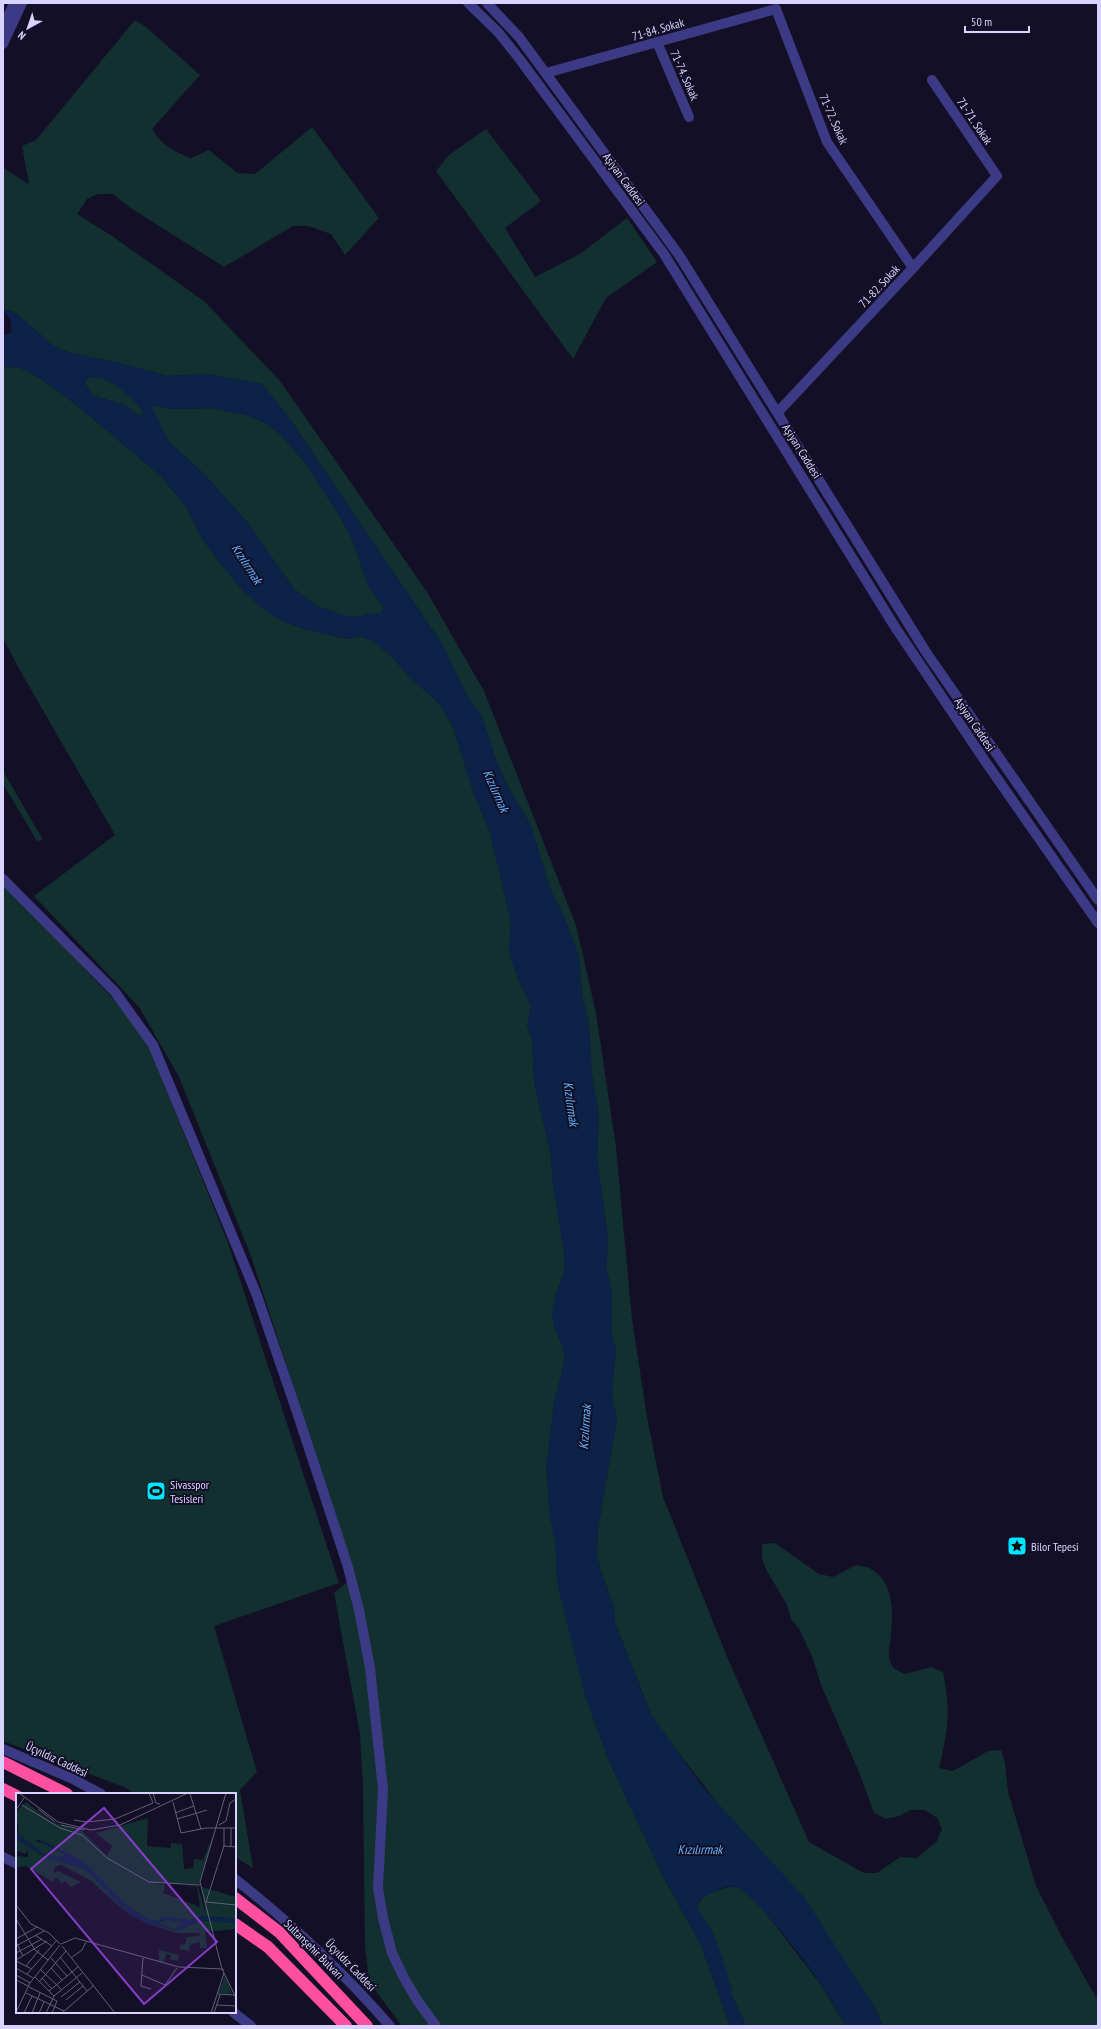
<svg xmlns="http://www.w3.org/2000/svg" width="1101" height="2029" font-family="'PT Sans Narrow',sans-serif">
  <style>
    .green { fill: #12302f }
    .water { fill: #0c2248; fill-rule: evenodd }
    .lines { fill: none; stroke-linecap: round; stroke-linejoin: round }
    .minor { stroke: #3d3a85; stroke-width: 10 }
    .highway { stroke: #ff4fa3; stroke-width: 12 }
    .labels { text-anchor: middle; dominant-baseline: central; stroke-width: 4; stroke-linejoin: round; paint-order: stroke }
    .street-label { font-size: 12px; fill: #d9d4ff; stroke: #130f26 }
    .poi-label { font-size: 12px; fill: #d9d4ff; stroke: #130f26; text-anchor: start }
    .water-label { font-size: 13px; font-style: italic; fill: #62b6ff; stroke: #130f26 }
    .inset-road { fill: none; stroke: #625e7d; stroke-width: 1 }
    .view { fill: #843dc5; fill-opacity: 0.15; stroke: #843dc5; stroke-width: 2 }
    .inset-edge { fill: none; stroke: #d9d4ff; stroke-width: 2 }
  </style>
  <rect width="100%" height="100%" fill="#130f26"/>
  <g class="green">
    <path d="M135,20L146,27L200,75L152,129C161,144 174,152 191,158L209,150L237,173L255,174L312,127L379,218L345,255L331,234L308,226H293L224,267L129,207L113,194H97L87,199L77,214L112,236L204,301L280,381L427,592L484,691L576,925L596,1013L616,1147L632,1319L647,1417L663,1497L727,1657L809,1842L864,1873H877L900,1857L917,1858L937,1841L942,1829L937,1818L925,1810H911L899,1816L886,1819L874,1813L859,1772L821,1685L812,1656L799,1629L791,1619L787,1605L767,1571L762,1559V1544L775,1543L819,1574L833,1577L856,1565C860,1566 867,1566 871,1569C896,1583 893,1617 890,1642C889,1651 887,1657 892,1666C895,1670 901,1672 905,1674L931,1667L943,1672C951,1710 948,1731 939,1768L953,1771L988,1751L1001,1750L1005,1763L1008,1792L1036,1886L1062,1937L1098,2001V2026H883L875,2008L658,1726L651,1714L615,1623L614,1608L600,1568L597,1555L598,1528L617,1417L613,1404L612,1390L616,1349L612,1336V1294L606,1267L608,1239L597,1159L599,1116L592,1076L589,1024L582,997L579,957L564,917L551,891L530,824L507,785L496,760L482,717L466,694L442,644L289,418L262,384L208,374L166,376L124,364L71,353L55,347L14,312L3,309V168L29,184L22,146L36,140Z"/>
    <path d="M486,129L541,201L505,228L535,277L580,254L627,218L657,262L606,298L573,359L436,171L449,155Z"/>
    <path d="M3,366L21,368L40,378L74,403L161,476L186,507L202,538L214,555L244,592L266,611L285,622L305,629L346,639L359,636L372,640L393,658L411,679L434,698L443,709L453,727L474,794L490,832L511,922L509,949L519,981L531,1006L527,1026L532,1038L534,1081L551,1156L553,1184L565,1258L564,1272L555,1298L554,1326L562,1346L565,1359L554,1404L546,1471L548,1485L549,1508L556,1548V1575L585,1695L609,1761L663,1876L701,1945L730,2026H402L369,1982L365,1945L363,1789L360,1734L334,1593L355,1576L251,1256L179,1077L139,1007L34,896L115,835L18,667L3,638Z"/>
    <path d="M96,377C113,378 133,399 143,411L141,417L124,405L92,395L85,384L88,378Z"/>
    <path d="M150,405L172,409L212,408L246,415L264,422L280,434L303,460L341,518L352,539L368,586L384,607L381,613H368L361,617L347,616L317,606L294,589L246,521L203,473L169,442Z"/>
    <path d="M3,771L43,840L37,841L3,784Z"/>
    <path d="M3,883L124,1010L150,1050L227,1240L339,1583L214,1626L257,1772L240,1790L253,1868L235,1857V1794H136L124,1787L3,1741Z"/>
    <path d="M735,1886L741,1889L762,1908L822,1986L846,2026H746L732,1996V1990L697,1908C700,1893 721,1889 735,1886Z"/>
  </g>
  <path class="water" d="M3,309L14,312L55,347L71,353L124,364L166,376L208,374L262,384L289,418L442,644L466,694L482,717L496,760L507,785L530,824L551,891L564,917L579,957L582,997L589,1024L592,1076L599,1116L597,1159L608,1239L606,1267L612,1294V1336L616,1349L612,1390L613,1404L617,1417L598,1528L597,1554L600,1568L614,1608L615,1623L651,1714L702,1786L804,1897L875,2008L883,2026H846C838,2013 831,1999 822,1986C811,1968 753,1892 736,1887C729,1885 719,1889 713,1892C705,1896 698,1899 697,1908C717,1932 723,1960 732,1990V1996L746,2026H730L701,1945L663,1876L609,1761L585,1695L565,1616L556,1575V1548L549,1508L548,1485L546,1471L554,1404L565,1359L562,1346L554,1326L552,1312L555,1298L564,1272L565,1258L553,1184L551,1156L534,1081L532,1038L527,1026L531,1006L519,981L512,962L509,949L511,922L490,832L474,794L453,727L443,709L434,698L411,679L393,658L372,640L359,636L346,639L305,629L285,622L266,611L244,592L214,555L202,538L186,507L161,476L74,403L40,378L21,368L3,366V336L12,332L10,319ZM96,377C111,378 134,400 143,411L141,417L124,405L92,395L85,384L88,378ZM151,405L172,409L212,408L246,415L264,422L280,434L303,460L341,518L352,539L368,586L384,607L381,613H368L361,617L347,616L317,606L294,589L246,521L203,473L169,442Z"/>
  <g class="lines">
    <g class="minor">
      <path d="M468,3L498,32L518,57L664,254L895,627L985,761L1098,923"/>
      <path d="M487,3L519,37L679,255L926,652L1098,900"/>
      <path d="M3,28L14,3"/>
      <path d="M657,42L689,117"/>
      <path d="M3,44L22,3"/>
      <path d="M546,73L776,9L827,142L913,268"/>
      <path d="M778,412L913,268L997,176L932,80"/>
      <path d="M3,879L115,992L153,1045L256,1293L297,1412L348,1567L359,1610L370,1668L383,1789L378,1888L383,1918L392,1953L403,1976L417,2000L436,2026"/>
      <path d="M3,1749L73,1779L101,1794"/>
      <path d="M3,1857L17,1864"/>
      <path d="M235,1879C292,1924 343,1972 390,2026"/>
      <path d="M233,2012L251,2026"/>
    </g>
    <g class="highway">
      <path d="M3,1762L67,1794"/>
      <path d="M3,1789L17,1796"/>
      <path d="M235,1898L279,1932L367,2026"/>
      <path d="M235,1924L268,1947L346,2026"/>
    </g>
  </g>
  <defs>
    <symbol id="stadium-square" viewBox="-11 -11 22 22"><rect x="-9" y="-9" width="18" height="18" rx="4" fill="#00e5ff" stroke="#130f26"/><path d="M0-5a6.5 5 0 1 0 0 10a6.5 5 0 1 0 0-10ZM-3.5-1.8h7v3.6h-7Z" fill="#111"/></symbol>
    <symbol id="sight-square" viewBox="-11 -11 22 22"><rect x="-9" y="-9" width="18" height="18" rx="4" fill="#00e5ff" stroke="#130f26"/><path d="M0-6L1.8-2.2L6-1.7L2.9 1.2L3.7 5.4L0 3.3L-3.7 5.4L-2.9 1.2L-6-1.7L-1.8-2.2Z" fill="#111"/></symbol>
  </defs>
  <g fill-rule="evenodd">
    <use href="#stadium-square" x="145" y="1480" width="22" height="22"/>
    <use href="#sight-square" x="1006" y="1535" width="22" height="22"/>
  </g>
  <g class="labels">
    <g class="street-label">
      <text transform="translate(658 29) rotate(-16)">71-84. Sokak</text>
      <text transform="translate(685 75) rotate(66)">71-74. Sokak</text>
      <text transform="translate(834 119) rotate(66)">71-72. Sokak</text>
      <text transform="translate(975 121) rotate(56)">71-71. Sokak</text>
      <text transform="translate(624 179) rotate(54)">Aşiyan Caddesi</text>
      <text transform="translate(879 286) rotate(-47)">71-82. Sokak</text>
      <text transform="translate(802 451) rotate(58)">Aşiyan Caddesi</text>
      <text transform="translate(975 724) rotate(56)">Aşiyan Caddesi</text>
      <text transform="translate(57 1759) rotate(25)">Üçyıldız Caddesi</text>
      <text transform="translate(314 1949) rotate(45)">Sultanşehir Bulvarı</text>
      <text transform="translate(351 1965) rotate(46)">Üçyıldız Caddesi</text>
    </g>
    <g class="poi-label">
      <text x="170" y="1484">Sivasspor<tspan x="170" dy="14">Tesisleri</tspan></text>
      <text x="1031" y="1546">Bilor Tepesi</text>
    </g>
    <g class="water-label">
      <text transform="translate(247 564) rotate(57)">Kızılırmak</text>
      <text transform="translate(496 791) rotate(66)">Kızılırmak</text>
      <text transform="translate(571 1104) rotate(82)">Kızılırmak</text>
      <text transform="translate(585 1427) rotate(-86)">Kızılırmak</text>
      <text x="700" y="1849">Kızılırmak</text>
    </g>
  </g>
  <g transform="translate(16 1793)">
    <rect width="220" height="220" fill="#130f26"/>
    <path d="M10,9L36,29L66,38L91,63L96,53L80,40L132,25L131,53L155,55V50L166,51L168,76L177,75L178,66L187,67L198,40L183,91L136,90L149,92L147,100L184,114L181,94L168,93H182L190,122L186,94L220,104V126L188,123L174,127L149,124L141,128L131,126L110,112L68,69L33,51L23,47L19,48L33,52L49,62L44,65L28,61L3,42L0,19ZM0,46L27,63L70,76L109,118L129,129L162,138L184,127L220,130V136L189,139L191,155H184V149H181L174,152L173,158L164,156V152L169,151L171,144L183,143L184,140H161L130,130L111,120L105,115L74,87L45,72L39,74L37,80L42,78L65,89L55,94L49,88L46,91L40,84L37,89L10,73L1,74L0,63L12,64V57L9,61L0,57ZM149,127L165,129L169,131L158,136L142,130ZM143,157L163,162L162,168L154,166L155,162L150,161L147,170L143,168ZM209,183L216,201L202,200Z" fill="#12302f"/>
    <path d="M0,35L3,42L28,61L44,65L49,62L19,47L33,51L68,69L110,112L131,126L141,128L149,124L174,127L188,123L220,126V130L183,127L184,129L177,130L162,138L129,129L109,118L70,76L31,65L1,47ZM146,127L165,129L168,131L158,136L142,130Z" fill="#0c2248" fill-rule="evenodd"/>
    <path class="inset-road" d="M3,0L42,29L75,37L104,32L172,0M137,0L140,10L144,11M174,1L185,36M157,9L165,40L190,35H220M6,12L44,35L66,42L91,65L133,89L184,92M22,16L39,29M0,17L8,5M159,20L178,13M161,26L191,17M58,27L70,29L99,26L137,10L133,0M45,32L68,37M203,32L210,28L214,10L220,6M208,35V53L190,109L220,112M215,35V54M208,53L220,54M0,112L15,131L33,140L44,151M0,126L19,157L32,167M19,142L36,153M0,146L21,134M0,149L7,163M45,151L59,145L163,174L206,176M0,153L28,138M46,153L99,220M0,160L26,146M44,164L71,198M35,165L51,183M55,165L66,157L70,149M127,165L125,193L135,196M0,167L31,148M0,168L16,176M10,173L23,157M0,175L17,185M35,175L46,187M206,176L184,89L210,0M25,177L46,197M208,177L206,176L220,205M11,181L41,147M0,182L14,190M126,182L149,192L161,175M19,184L38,203M26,185L36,196M0,187L12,193M23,189L50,158M13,194L41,208L36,220M33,198L62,174M10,200L48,218M202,201L218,202M45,204L64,189M50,207L67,193M201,212L220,213M0,219L14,190L44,152M8,220L16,203M16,220L24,200M23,220L28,209M30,220L38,203L66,180M46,220L77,193M195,220L208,180M198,220L204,202"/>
    <path class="view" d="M88,15L201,149L128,211L15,76Z"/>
    <rect width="220" height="220" class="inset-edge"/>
  </g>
  <rect width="1101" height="2029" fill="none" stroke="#d9d4ff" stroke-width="8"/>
  <g transform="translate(28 28) rotate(220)" stroke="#130f26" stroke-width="3" paint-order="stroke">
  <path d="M0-3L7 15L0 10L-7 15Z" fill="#d9d4ff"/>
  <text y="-6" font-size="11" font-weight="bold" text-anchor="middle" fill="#d9d4ff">N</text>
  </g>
  <path d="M965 26v6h64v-6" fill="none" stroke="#d9d4ff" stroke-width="2"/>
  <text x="971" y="26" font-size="12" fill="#d9d4ff" stroke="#130f26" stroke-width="3" paint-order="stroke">50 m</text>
</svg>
